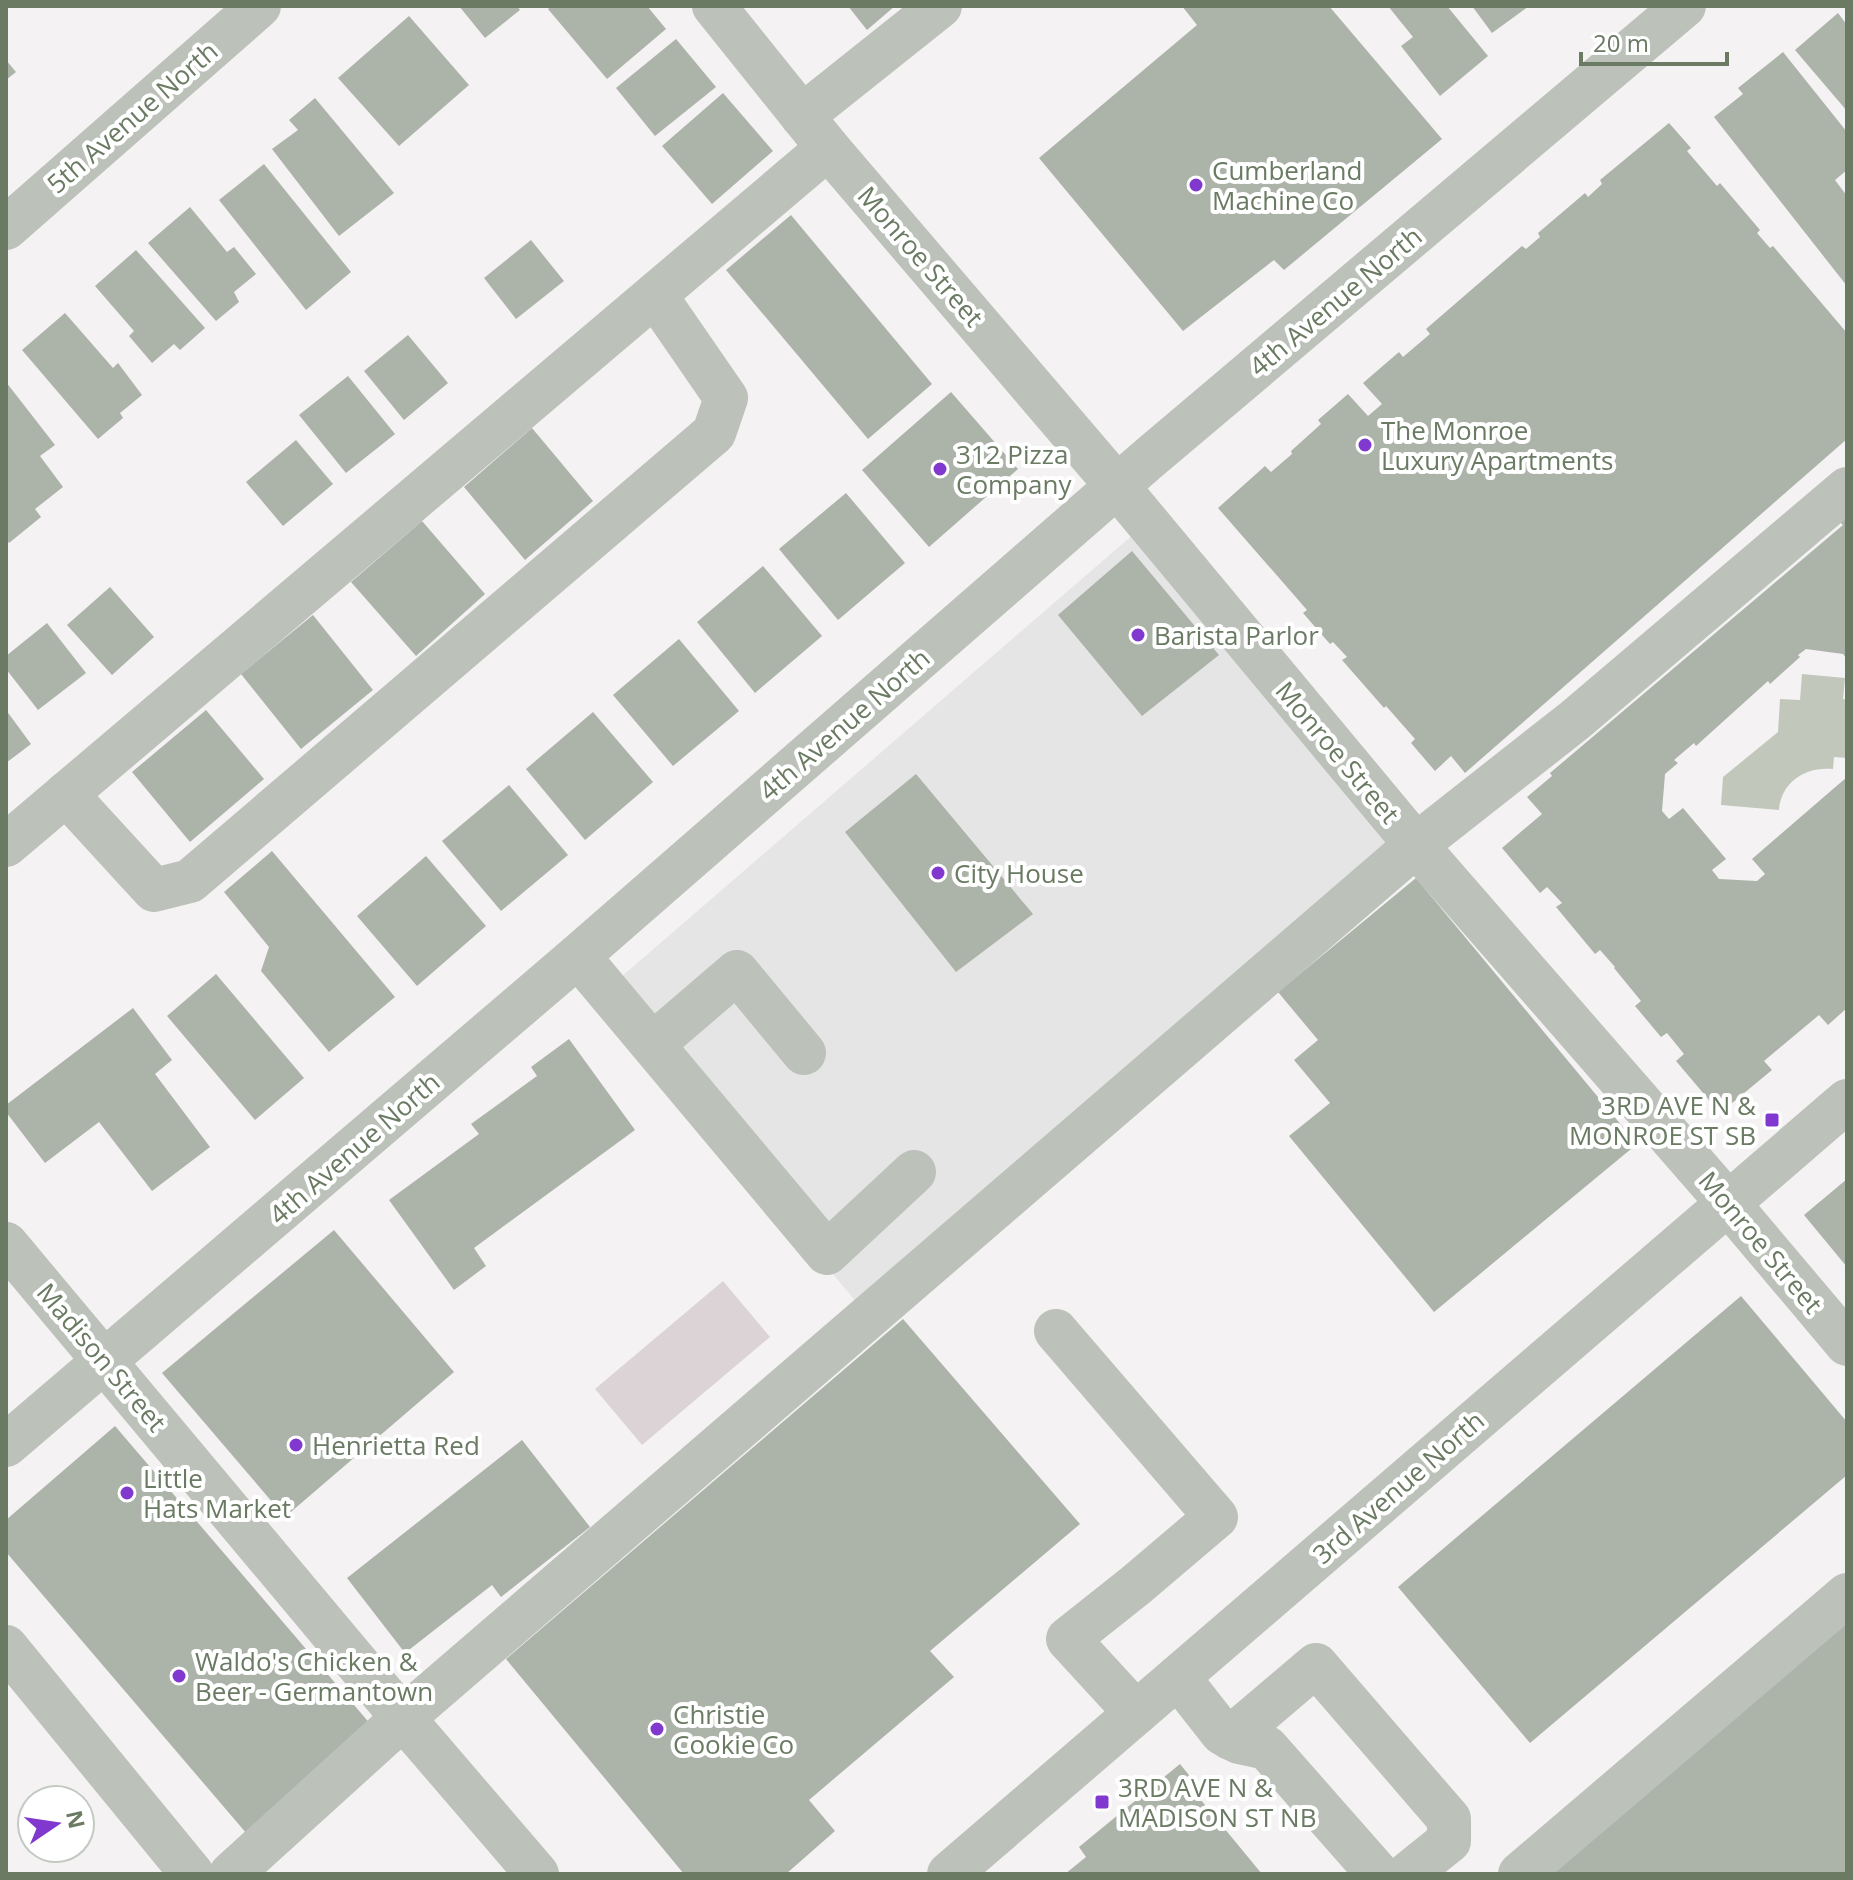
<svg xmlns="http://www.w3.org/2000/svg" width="1853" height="1880" font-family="'Open Sans',sans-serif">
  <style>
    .built { fill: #e5e5e5 }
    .green { fill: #dbd3d5 }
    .water { fill: #c1c8bb }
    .building { fill: #acb3a9 }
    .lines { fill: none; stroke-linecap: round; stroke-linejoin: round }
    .minor { stroke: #bcc1ba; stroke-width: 44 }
    .poi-dot { fill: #8038cf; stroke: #fff; stroke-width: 3 }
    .labels { text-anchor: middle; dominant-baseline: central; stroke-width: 8; stroke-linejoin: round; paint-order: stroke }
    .street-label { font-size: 26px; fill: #6a7a63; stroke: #fff }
    .poi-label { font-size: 26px; fill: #6a7a63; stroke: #fff; text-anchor: start }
  </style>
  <rect width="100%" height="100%" fill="#f5f2f4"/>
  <path class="built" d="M1135,533L1399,849L863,1310L599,996Z"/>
  <path class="green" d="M723,1281L770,1337L642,1445L595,1389Z"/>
  <path class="water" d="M1802,674L1845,678L1843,699L1847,700V758L1834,757L1833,769C1806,766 1781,782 1779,810L1721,805L1723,777L1778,732L1780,699L1800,700Z"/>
  <g class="building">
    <path d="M459,6H517L520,10L485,38Z"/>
    <path d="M552,6H647L666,29L607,79L548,9Z"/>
    <path d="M848,6H895L867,30Z"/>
    <path d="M1182,6H1329L1442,139L1284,270L1274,260L1183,331L1039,158L1197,25Z"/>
    <path d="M1388,6H1447L1488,56L1440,96L1401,46L1413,37Z"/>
    <path d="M1472,6H1529L1492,33Z"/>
    <path d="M1838,13L1847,25V111L1795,50Z"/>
    <path d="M409,16L469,85L399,146L338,78Z"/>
    <path d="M676,39L716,87L655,136L616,88Z"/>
    <path d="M1783,52L1847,132V170L1835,180L1847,196V286L1714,117L1743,94L1738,88Z"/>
    <path d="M6,60L16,72L6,80Z"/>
    <path d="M723,93L773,151L712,204L662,146Z"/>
    <path d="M315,98L394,193L339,236L272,149L298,130L289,120Z"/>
    <path d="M1669,123L1691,148L1687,151L1717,186L1720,183L1760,230L1757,233L1770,248L1773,246L1847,333V439L1465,773L1451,756L1435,771L1411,743L1415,739L1386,706L1384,708L1342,660L1347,657L1333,642L1330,644L1303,613L1307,610L1218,508L1265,466L1271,472L1292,454L1291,451L1321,424L1318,420L1348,394L1368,416L1382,404L1363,383L1399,352L1403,357L1430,334L1426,329L1522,246L1526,249L1540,237L1538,233L1585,193L1588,197L1602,184L1600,180Z"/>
    <path d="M264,164L351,272L306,310L219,200Z"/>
    <path d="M190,207L227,252L234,247L256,274L234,292L239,302L216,321L148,243Z"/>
    <path d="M791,215L932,384L868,439L726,270Z"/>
    <path d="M531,240L564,281L516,319L484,278Z"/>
    <path d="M136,250L205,328L180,350L174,344L152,363L129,336L134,331L95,286Z"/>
    <path d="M65,313L113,368L118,363L142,395L120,413L123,418L98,439L22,350Z"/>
    <path d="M408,335L448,383L404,420L364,371Z"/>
    <path d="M348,376L395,434L346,473L299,415Z"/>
    <path d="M6,382L55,445L40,456L63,487L35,509L41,517L9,543L6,539Z"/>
    <path d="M951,392L1018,469L929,547L862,470Z"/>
    <path d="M532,428L593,501L525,560L464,487Z"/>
    <path d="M296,440L333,484L283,526L246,482Z"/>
    <path d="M846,493L905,563L838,620L779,549Z"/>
    <path d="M1847,516V659L1843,654L1806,649L1798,655L1800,657L1770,684L1768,681L1696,746L1694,743L1674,760L1678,763L1665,774L1662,811L1669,819L1683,808L1726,859L1712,870L1719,879L1757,881L1765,874L1752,859L1847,777V998L1845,1000L1847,1002V1008L1828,1025L1819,1015L1764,1061L1772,1070L1720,1113L1676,1061L1684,1054L1667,1033L1661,1037L1635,1006L1641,1001L1614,968L1615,967L1600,950L1595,954L1556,907L1562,903L1547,887L1540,893L1502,848L1542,814L1527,797L1552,776L1550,773L1843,525L1840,522Z"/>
    <path d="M422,521L485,594L416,656L351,582Z"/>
    <path d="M1132,551L1219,655L1142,716L1058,615Z"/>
    <path d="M763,566L822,636L755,693L697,622Z"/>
    <path d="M110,587L154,637L112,675L67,625Z"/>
    <path d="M313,615L373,690L301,749L241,674Z"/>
    <path d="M47,623L86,673L38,710L6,669V656Z"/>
    <path d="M679,639L739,711L673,766L613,695Z"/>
    <path d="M6,710L31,744L6,763Z"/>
    <path d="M206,710L264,779L190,842L132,772Z"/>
    <path d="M593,712L653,782L585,840L526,769Z"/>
    <path d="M916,774L1033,914L956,972L845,832Z"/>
    <path d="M509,785L568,855L501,911L442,841Z"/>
    <path d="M272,851L395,997L329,1052L261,971L269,947L224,892Z"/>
    <path d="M426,856L486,926L417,986L357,916Z"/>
    <path d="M1416,878L1637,1144L1434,1312L1289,1136L1330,1103L1294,1060L1318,1040L1278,992Z"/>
    <path d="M216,974L304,1078L255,1120L167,1016Z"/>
    <path d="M133,1008L172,1060L155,1074L210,1147L152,1191L99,1122L45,1163L6,1112V1105Z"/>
    <path d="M569,1039L635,1130L474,1248L486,1266L454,1290L389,1200L479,1134L471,1124L537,1076L531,1067Z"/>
    <path d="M1847,1179V1267L1804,1215Z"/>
    <path d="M334,1230L454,1372L285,1517L162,1373Z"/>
    <path d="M1741,1296L1847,1422V1475L1530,1743L1398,1587Z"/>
    <path d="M903,1319L1080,1524L930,1651L954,1677L809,1800L835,1831L786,1874H684L506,1659Z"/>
    <path d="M115,1426L372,1726L247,1834L6,1552V1520Z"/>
    <path d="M522,1440L590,1527L501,1597L492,1585L405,1653L347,1578Z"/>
    <path d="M1847,1612V1874H1538Z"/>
    <path d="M1180,1764L1197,1785L1191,1788L1262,1874H1065L1086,1857L1079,1847Z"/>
  </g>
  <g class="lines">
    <g class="minor">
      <path d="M714,6L828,148L1117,486L1416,845L1728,1203L1847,1344"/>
      <path d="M802,116L940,6"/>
      <path d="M6,228L259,6"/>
      <path d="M66,794L154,890L190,881L714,433L726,398L655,295"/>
      <path d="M6,845L828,148"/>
      <path d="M578,956L827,1253L914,1172"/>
      <path d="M653,1044L737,972L804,1053"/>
      <path d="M6,1244L403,1718L537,1874"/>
      <path d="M1056,1331L1216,1517L1136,1585L1068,1639L1136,1713"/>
      <path d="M6,1445L578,956L1147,460L1684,6"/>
      <path d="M6,1647L192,1874"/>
      <path d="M1178,1677L1222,1733L1239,1742L1267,1748L1378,1874"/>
      <path d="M1230,1738L1316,1665L1449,1819V1841L1408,1874"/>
      <path d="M231,1874L403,1718L1416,845L1575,720L1847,489"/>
      <path d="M949,1874L1847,1101"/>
      <path d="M1520,1874L1847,1595"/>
    </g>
  </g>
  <g class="poi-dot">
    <circle cx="1196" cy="185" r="8"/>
    <circle cx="1365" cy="445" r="8"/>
    <circle cx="940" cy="469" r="8"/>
    <circle cx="1138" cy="635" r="8"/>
    <circle cx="938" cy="873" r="8"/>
    <rect x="1764" y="1112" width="16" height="16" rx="4"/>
    <circle cx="296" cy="1445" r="8"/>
    <circle cx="127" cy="1493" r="8"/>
    <circle cx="179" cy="1676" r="8"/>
    <circle cx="657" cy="1729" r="8"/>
    <rect x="1094" y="1794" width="16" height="16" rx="4"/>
  </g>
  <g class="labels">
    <g class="street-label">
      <text transform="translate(132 117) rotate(-41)">5th Avenue North</text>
      <text transform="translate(921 256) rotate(49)">Monroe Street</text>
      <text transform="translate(1335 301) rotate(-40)">4th Avenue North</text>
      <text transform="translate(844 724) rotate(-41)">4th Avenue North</text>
      <text transform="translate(1338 752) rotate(50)">Monroe Street</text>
      <text transform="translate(354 1148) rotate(-41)">4th Avenue North</text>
      <text transform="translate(1761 1242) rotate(50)">Monroe Street</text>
      <text transform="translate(102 1357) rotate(50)">Madison Street</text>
      <text transform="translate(1398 1487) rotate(-41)">3rd Avenue North</text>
    </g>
    <g class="poi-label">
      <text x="1212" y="170">Cumberland<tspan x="1212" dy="30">Machine Co</tspan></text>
      <text x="1381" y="430">The Monroe<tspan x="1381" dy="30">Luxury Apartments</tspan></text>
      <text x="956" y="454">312 Pizza<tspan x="956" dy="30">Company</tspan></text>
      <text x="1154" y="635">Barista Parlor</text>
      <text x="954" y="873">City House</text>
      <text x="1756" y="1105" text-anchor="end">3RD AVE N &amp;<tspan x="1756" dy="30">MONROE ST SB</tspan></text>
      <text x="312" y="1445">Henrietta Red</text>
      <text x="143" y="1478">Little<tspan x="143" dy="30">Hats Market</tspan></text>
      <text x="195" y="1661">Waldo's Chicken &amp;<tspan x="195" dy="30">Beer - Germantown</tspan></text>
      <text x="673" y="1714">Christie<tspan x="673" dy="30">Cookie Co</tspan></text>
      <text x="1118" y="1787">3RD AVE N &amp;<tspan x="1118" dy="30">MADISON ST NB</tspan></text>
    </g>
  </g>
  <rect width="1853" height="1880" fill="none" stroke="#6a7a63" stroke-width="16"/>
  <g transform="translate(56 1824) rotate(77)"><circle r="38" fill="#ffffff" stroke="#c3cac1" stroke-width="2"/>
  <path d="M0-6L14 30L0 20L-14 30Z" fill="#8038cf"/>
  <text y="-12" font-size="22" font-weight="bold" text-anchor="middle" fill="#6a7a63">N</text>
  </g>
  <path d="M1581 52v12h146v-12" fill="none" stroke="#6a7a63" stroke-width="4"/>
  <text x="1593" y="52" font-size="24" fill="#6a7a63" stroke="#ffffff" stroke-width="6" paint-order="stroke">20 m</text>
</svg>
